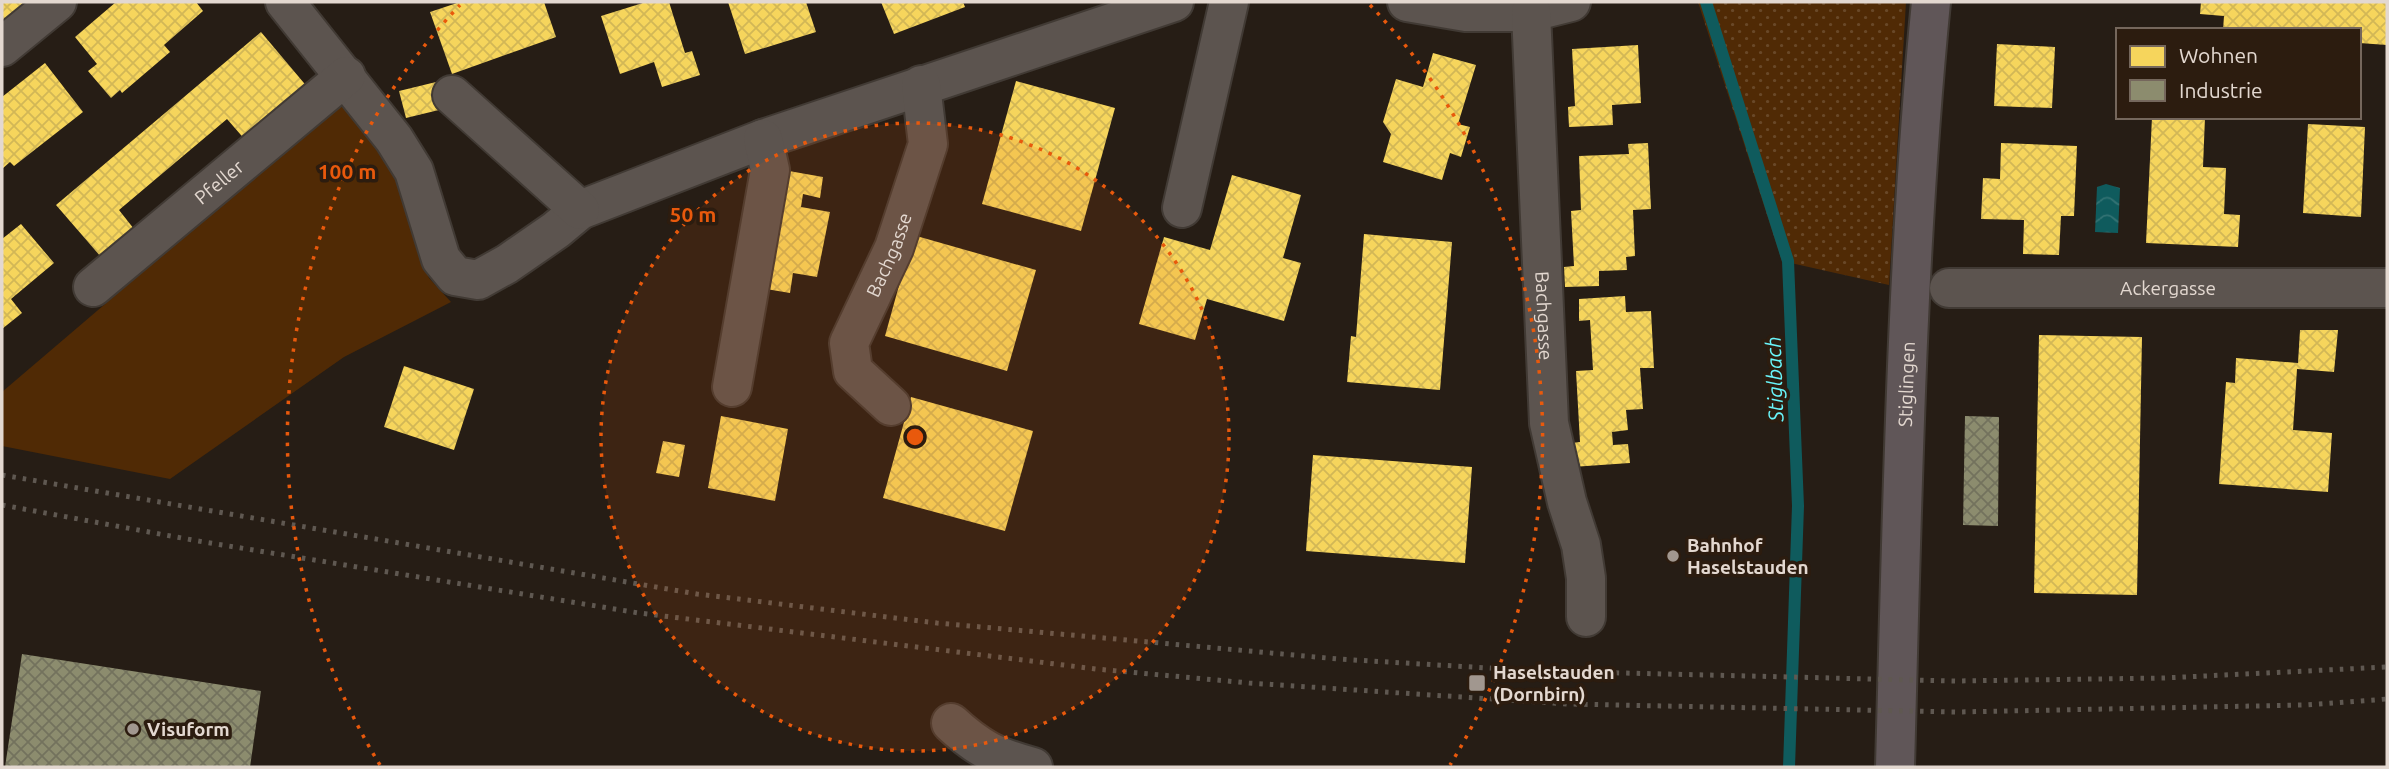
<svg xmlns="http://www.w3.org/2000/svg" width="2389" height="769" font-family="Ubuntu,sans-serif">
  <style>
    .grass { fill: #502a05 }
    .park { fill: url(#park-dots) }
    .water { fill: url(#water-waves) }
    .homes { fill: url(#homes-cross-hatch) }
    .industry { fill: url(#industry-cross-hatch) }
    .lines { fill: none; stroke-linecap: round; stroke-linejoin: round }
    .stream { stroke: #0f5b5d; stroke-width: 12 }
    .minor-casing { stroke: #413a34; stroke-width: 42 }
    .major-casing { stroke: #413a34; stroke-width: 42 }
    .minor { stroke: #5c544f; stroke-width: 38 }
    .major { stroke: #605658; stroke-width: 38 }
    .rail { stroke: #5f5851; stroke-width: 5; stroke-dasharray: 3.5 7; stroke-linecap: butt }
    .ring { fill: none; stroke: #e8590c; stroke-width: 3.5; stroke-dasharray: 3.5 7 }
    .poi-dot { fill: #a1978f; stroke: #2c1c0f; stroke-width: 2.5 }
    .labels { text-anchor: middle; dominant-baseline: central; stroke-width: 7; stroke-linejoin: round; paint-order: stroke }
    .street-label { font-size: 19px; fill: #e3d8d0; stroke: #2c1c0f }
    .poi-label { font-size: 19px; font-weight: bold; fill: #e3d8d0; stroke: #2c1c0f; text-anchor: start }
    .water-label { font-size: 21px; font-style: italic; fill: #69f5fb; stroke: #2c1c0f }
    .centre { fill: #e8590c; stroke: #2c1c0f; stroke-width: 3.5 }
    .ring-label { font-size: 21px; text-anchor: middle; font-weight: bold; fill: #e8590c; stroke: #2c1c0f; stroke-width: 7; stroke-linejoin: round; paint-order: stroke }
  </style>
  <defs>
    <pattern id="park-dots" width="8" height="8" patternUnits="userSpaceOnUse" patternTransform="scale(1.75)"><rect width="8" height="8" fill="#502a05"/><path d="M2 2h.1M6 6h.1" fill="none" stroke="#694828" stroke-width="1.8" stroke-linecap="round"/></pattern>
    <pattern id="water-waves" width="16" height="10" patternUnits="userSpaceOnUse" patternTransform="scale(1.75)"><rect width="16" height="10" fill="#0f5b5d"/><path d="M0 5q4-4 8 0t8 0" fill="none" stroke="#327273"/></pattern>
    <pattern id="homes-cross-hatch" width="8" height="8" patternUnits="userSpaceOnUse" patternTransform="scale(1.75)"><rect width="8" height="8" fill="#f6d55c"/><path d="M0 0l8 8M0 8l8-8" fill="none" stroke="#d2b756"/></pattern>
    <pattern id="industry-cross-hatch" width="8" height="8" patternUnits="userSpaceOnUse" patternTransform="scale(1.75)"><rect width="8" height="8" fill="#8c8c6e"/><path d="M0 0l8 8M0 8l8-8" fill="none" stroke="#73725d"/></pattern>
  </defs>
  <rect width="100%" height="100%" fill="#261d15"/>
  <path class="grass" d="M343,101L389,159L429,278L451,302L344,357L170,479L2,446V392Z"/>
  <path class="park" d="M1698,2H1906L1889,285L1782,261Z"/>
  <path class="water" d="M2106,184L2120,188L2118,233L2095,232L2097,187Z"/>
  <g class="homes">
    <path d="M2,2H28L2,21Z"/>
    <path d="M116,2H196L203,11L164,45L170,52L122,93L120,90L111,98L88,71L97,64L75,37Z"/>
    <path d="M460,2H544L556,37L452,74L430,12Z"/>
    <path d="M646,2H669L685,53L692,51L700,75L662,87L654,62L620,74L601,16Z"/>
    <path d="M728,2H806L816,32L745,54Z"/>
    <path d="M881,2H963L965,7L894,34Z"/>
    <path d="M2201,2H2387V45L2359,43V30H2223L2224,16L2200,14Z"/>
    <path d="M261,32L309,89L247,142L227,119L119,210L134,229L101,257L56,205Z"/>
    <path d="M1997,44L2055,47L2052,108L1994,106Z"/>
    <path d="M1638,45L1641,103L1612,105L1613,125L1569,127L1568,107L1575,106L1572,49Z"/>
    <path d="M1433,53L1476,65L1458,124L1470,127L1461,157L1450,153L1442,180L1383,162L1391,134L1383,122L1396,79L1423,87Z"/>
    <path d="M45,63L83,112L14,166L10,162L2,169V97Z"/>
    <path d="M1016,81L1115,108L1081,231L982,204Z"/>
    <path d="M436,82L443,109L406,118L399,91Z"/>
    <path d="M2152,117H2205L2203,167L2226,168L2224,214L2240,215L2238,247L2146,243Z"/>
    <path d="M2308,124L2365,127L2361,217L2303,213Z"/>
    <path d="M1648,143L1651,209L1633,210L1635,256L1626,257L1627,270L1599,271V286L1565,287L1564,267L1574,266L1571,211L1581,210L1579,156L1629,154L1628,144Z"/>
    <path d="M2001,143L2077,146L2074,216H2061L2059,255L2023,254L2024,220L1981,219L1983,178L2000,179Z"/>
    <path d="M789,171L823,177L820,198L803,194L801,207L830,212L817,277L793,273L790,293L766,289L777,189Z"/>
    <path d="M1232,175L1301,195L1283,258L1301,263L1284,321L1207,299L1195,340L1139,324L1164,237L1210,250Z"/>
    <path d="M21,224L54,263L11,299L22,313L2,329V239Z"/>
    <path d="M1364,234L1452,242L1440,390L1347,382L1351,336L1356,337Z"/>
    <path d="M913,235L1036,270L1007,371L885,336Z"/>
    <path d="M1625,296L1626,312L1651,311L1654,368H1640L1643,409L1626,410L1628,430L1612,432L1613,445L1628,444L1630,463L1572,467L1571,443L1580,442L1576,371L1593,370L1590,320L1579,321V299Z"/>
    <path d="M2300,330H2338L2334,372L2297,369L2293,430L2332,433L2328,492L2219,484L2226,382L2235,383L2236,358L2298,363Z"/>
    <path d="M2039,335L2142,337L2137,595L2034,593Z"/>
    <path d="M404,366L474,389L454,450L384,427Z"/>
    <path d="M911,397L1033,431L1005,531L883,498Z"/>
    <path d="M721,416L788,429L775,501L708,488Z"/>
    <path d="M663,441L685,445L679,477L656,473Z"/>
    <path d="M1313,455L1472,467L1465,563L1306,551Z"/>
  </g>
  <g class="industry">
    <path d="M1965,416L1999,417L1998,526L1963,525Z"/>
    <path d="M22,654L261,691L250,767H5Z"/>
  </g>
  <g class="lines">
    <path class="stream" d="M1706,2L1788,261L1798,506L1789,767"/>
    <defs>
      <g id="minor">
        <path d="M285,2L394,139L414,171L441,259L455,276L478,280L507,264L556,230L580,210L763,139L1174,2"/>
        <path d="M1407,2L1466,12H1531L1571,2"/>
        <path id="s1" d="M1531,12L1549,423L1567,502L1581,545L1586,578V617"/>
        <path d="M2,47L57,2"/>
        <path d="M452,95L580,210"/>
        <path d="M1182,208L1229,2"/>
        <path id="s2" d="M93,287L346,76"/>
        <path id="s3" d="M1949,288H2387"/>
        <path d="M732,387L770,170L763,139"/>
        <path id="s4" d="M891,406L853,371L849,343L894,248L928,144L921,85"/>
        <path d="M951,723C979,749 996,757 1033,767"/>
      </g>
      <g id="major">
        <path id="s5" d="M1895,767C1902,513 1906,255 1931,2"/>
      </g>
    </defs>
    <use href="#minor" class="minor-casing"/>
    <use href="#major" class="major-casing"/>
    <use href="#minor" class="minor"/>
    <use href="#major" class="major"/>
    <g class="rail">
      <path d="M2,475L697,594L937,623L1338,659L1539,671L1956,681L2164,678L2387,667"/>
      <path d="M2,505L198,541L639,613L1096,669L1249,683L1568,704L1957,712L2304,705L2387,699"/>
    </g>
  </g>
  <circle cx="915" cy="437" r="314" fill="#e8590c" fill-opacity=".12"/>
  <g class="ring">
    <circle cx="915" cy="437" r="314"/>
    <path d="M380 765A627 627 0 0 1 460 5M1370 5A627 627 0 0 1 1450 765"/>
  </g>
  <g class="poi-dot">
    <circle cx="1673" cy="556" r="7"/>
    <rect x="1468" y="674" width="18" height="18" rx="3.5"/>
    <circle cx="133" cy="729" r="7"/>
  </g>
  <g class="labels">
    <g class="street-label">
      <text stroke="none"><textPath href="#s2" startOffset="164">Pfeller</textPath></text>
      <text stroke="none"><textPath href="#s4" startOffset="177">Bachgasse</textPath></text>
      <text stroke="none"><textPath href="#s3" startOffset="219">Ackergasse</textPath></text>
      <text stroke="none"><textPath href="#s1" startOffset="304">Bachgasse</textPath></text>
      <text stroke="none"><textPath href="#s5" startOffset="383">Stiglingen</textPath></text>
    </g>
    <g class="poi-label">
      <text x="1687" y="545">Bahnhof<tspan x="1687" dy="22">Haselstauden</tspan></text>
      <text x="1493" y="672">Haselstauden<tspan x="1493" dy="22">(Dornbirn)</tspan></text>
      <text x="147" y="729">Visuform</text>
    </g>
    <g class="water-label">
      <text transform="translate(1774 379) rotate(-92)">Stiglbach</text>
    </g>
  </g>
  <circle cx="915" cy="437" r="10" class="centre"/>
  <g class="ring-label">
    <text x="347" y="179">100 m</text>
    <text x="693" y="222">50 m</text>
  </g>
  <rect width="2389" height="769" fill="none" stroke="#e3d8d0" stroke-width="7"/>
  <rect x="2116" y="28" width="245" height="91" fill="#2c1c0f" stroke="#75675c" stroke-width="2"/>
  <rect x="2130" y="46" width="35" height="21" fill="#f6d55c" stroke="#75675c" stroke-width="2"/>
  <text x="2179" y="63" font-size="21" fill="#e3d8d0">Wohnen</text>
  <rect x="2130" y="80" width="35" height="21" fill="#8c8c6e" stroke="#75675c" stroke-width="2"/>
  <text x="2179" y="98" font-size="21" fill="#e3d8d0">Industrie</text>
</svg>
